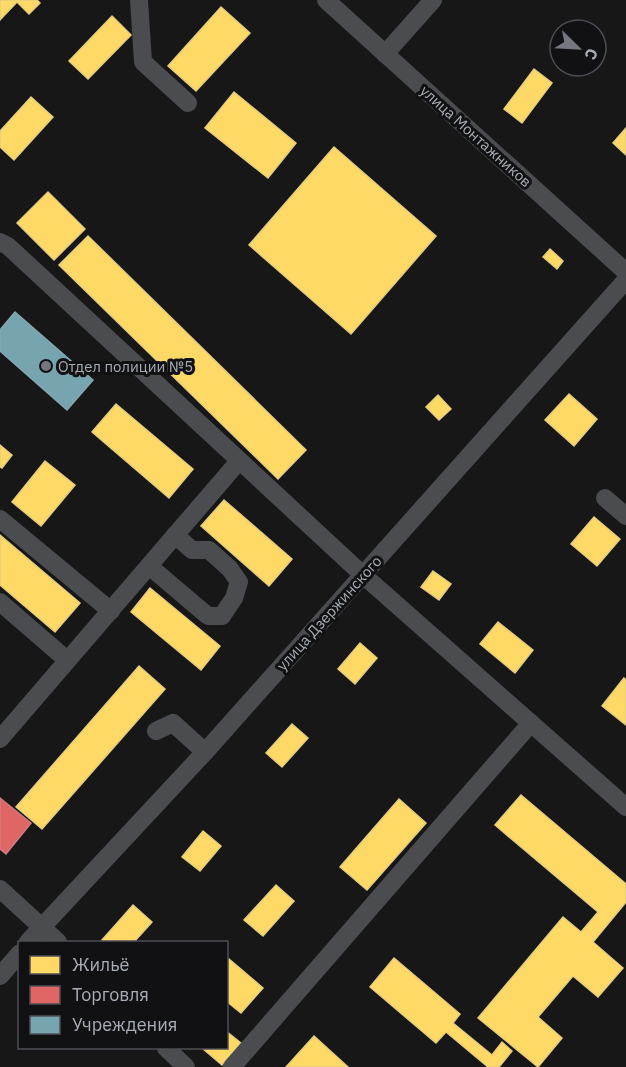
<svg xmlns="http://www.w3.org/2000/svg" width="626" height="1067" font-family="'IBM Plex Sans',sans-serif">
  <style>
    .homes { fill: #ffd966; stroke: #e5cc7f; stroke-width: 1.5 }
    .shops { fill: #e06666; stroke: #cf7b7f; stroke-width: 1.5 }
    .public { fill: #76a5af; stroke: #85a7b2; stroke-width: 1.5 }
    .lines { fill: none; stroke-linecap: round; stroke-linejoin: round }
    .minor { stroke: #4b4c50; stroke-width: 18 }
    .poi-dot { fill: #757880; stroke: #111113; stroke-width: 2 }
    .labels { text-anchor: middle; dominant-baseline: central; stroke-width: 6; stroke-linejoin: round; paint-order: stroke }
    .street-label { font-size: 15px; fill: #a8adb8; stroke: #111113 }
    .poi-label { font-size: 15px; fill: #a8adb8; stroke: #111113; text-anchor: start }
  </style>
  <rect width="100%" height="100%" fill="#171717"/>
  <g class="homes">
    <path d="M0,0H37L40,3L29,14L17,2L0,20Z"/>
    <path d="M221,7L250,33L196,91L168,66Z"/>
    <path d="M112,16L131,35L88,79L69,61Z"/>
    <path d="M534,69L552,83L522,123L504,109Z"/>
    <path d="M234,92L296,143L268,178L205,128Z"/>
    <path d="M31,97L53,117L14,160L0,147V131Z"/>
    <path d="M626,128V155L613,143Z"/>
    <path d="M334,147L436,236L351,334L249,245Z"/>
    <path d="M48,192L85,229L54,260L17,223Z"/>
    <path d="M88,236L306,450L278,479L59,265Z"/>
    <path d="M550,249L563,261L557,269L543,257Z"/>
    <path d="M569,394L597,419L574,446L545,420Z"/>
    <path d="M438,395L451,409L439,420L426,407Z"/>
    <path d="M116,404L193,469L169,498L92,432Z"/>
    <path d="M0,445L12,455L2,468L0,467Z"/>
    <path d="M45,461L75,485L41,526L12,502Z"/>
    <path d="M224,500L292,559L269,586L201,526Z"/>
    <path d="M594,517L620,539L597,566L571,544Z"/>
    <path d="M0,535L80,603L55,632L0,585Z"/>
    <path d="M433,571L451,584L439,600L421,587Z"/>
    <path d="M150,588L220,646L201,670L131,612Z"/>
    <path d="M498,622L533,650L515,673L480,644Z"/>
    <path d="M360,643L377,658L355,684L338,669Z"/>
    <path d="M139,666L165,689L42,829L16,807Z"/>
    <path d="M624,678L626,680V725L602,706Z"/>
    <path d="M292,724L308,738L282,767L266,753Z"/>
    <path d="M521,795L626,884V902L593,942L623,968L598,997L573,976L538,1017L562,1038L538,1067L478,1018L563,917L581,932L598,912L495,825Z"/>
    <path d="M399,799L426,823L367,890L340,867Z"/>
    <path d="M203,831L221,846L200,871L182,857Z"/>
    <path d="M276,885L294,901L263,936L244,920Z"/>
    <path d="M133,905L152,922L134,942H104L102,940Z"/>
    <path d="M394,958L460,1014L453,1023L492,1055L502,1042L512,1051L499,1067H488L446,1032L436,1043L370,987Z"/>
    <path d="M229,959L263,988L241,1013L226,1001V962Z"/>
    <path d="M226,1031L241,1043L222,1065L202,1048H226Z"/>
    <path d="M314,1036L348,1067H286Z"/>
  </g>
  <path class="shops" d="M0,798L31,823L6,854L0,849Z"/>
  <path class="public" d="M15,312L93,380L67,410L0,351V330Z"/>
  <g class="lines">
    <g class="minor">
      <path d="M139,0L143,62L188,103"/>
      <path d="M326,0L626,272"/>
      <path d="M385,54L433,0"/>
      <path d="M0,242L8,246L363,575L626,807"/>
      <path d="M605,498L626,516"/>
      <path d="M0,519L111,611"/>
      <path d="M149,566L208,616H222L234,598L239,582L230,569L209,550H192L175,535"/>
      <path d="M0,602L67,660"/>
      <path d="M156,731L173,723L205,752"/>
      <path d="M0,739L239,461"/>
      <path d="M0,889L58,942"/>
      <path d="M28,942L205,752L626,280"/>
      <path d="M0,976L20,953"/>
      <path d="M166,1048L186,1067"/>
      <path d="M232,1067L531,723"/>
    </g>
  </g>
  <circle class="poi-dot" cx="46" cy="366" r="6"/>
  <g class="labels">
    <g class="street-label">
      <text transform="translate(476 136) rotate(42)">улица Монтажников</text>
      <text transform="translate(329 613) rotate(-48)">улица Дзержинского</text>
    </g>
    <g class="poi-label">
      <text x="58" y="366">Отдел полиции №5</text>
    </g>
  </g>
  <rect x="18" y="941" width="210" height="108" fill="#111113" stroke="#4d4f55" stroke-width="1.5"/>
  <rect x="30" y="956" width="30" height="18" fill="#ffd966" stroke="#4d4f55" stroke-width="1.5"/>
  <text x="72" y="971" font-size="18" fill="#a8adb8">Жильё</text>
  <rect x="30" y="986" width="30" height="18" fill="#e06666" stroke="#4d4f55" stroke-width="1.5"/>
  <text x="72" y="1001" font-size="18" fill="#a8adb8">Торговля</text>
  <rect x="30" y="1016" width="30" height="18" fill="#76a5af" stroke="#4d4f55" stroke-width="1.5"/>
  <text x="72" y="1031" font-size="18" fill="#a8adb8">Учреждения</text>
  <g transform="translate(578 48) rotate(114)"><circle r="28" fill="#111113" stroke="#4d4f55" stroke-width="1.5"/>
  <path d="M0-4.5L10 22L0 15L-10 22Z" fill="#757880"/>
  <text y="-9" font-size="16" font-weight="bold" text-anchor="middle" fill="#a8adb8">С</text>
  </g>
</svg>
